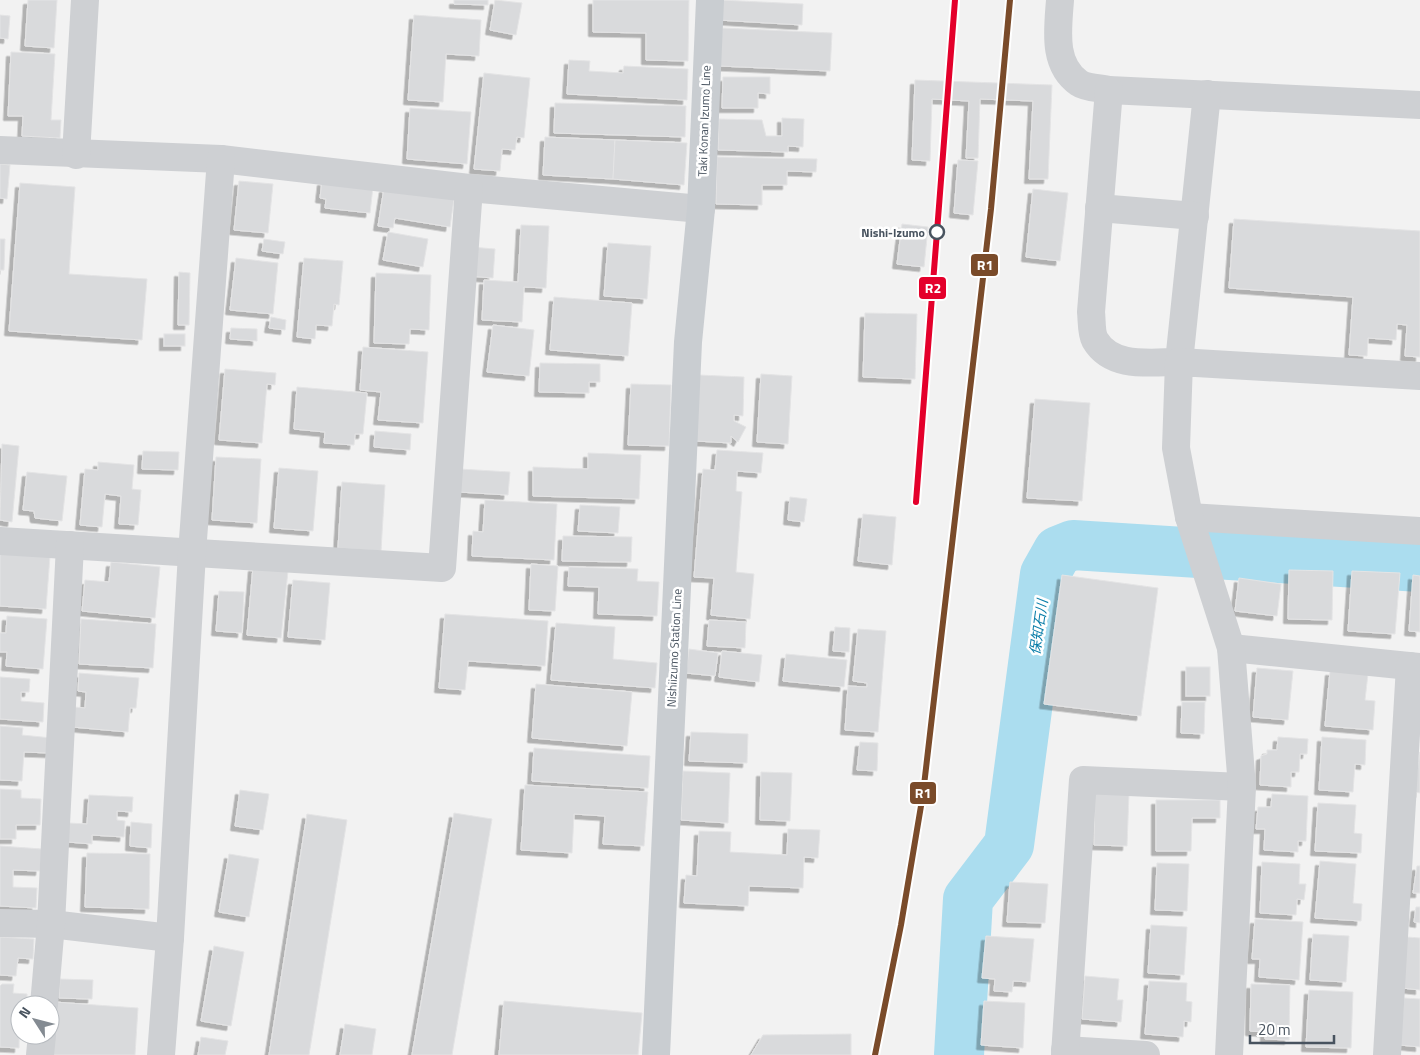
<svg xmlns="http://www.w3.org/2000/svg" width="1420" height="1055" font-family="'Titillium Web','Noto Sans JP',sans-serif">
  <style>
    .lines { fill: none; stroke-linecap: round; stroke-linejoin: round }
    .river { stroke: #abddef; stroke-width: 50 }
    .building { fill: #d9dadc; stroke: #e4e4e5; filter: url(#shadow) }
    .minor { stroke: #ced0d3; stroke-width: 28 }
    .major { stroke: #c9cdd1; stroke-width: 28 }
    .rail-1-casing { stroke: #fff; stroke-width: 10 }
    .rail-2-casing { stroke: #fff; stroke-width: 10 }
    .rail-1 { stroke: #7a4b2a; stroke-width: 6 }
    .rail-2 { stroke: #e4002b; stroke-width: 6 }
    .stop-dot { fill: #fff; stroke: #48535f; stroke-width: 2.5 }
    .labels { text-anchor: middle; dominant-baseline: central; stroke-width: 5; stroke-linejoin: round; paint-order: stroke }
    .street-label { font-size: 12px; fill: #48535f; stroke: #fff }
    .stop-label { font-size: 12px; font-weight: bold; fill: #48535f; stroke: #fff; text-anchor: end }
    .water-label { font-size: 14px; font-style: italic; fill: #0a7ea9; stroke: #fff }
    .line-badge { stroke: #fff; stroke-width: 2 }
    .badge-label { font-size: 14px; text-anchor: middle; font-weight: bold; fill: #fff }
  </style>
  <defs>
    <filter id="shadow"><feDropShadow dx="-4.5" dy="4.5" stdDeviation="0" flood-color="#0004"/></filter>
  </defs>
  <rect width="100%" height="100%" fill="#f2f2f2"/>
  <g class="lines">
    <path class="river" d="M959,1055L968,899L1009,845L1045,574L1058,551L1073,545L1420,567"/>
  </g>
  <g class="building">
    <path d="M28,0H57L54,48L25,46Z"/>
    <path d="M454,0H488V5L454,4Z"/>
    <path d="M495,0L522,3L516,35L490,30Z"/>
    <path d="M593,0H689L688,61L646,60V33L593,32Z"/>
    <path d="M720,0L803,4L802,25L718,20Z"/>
    <path d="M0,15L10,16L8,39L0,38Z"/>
    <path d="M414,15L481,20L479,56L446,54L443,102L408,100Z"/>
    <path d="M722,28L832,33L830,71L720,66Z"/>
    <path d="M11,52L55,54L51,120H61L60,138L22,136L23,116H8Z"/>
    <path d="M569,60L590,61L589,71L623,73L624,66L688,69L687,100L567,94Z"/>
    <path d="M484,73L530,78L524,138L517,137L515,150L502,149L500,171L474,169Z"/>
    <path d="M723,77H770V94L758,93V108H722Z"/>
    <path d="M915,80L1052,85L1048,179H1029L1033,101L980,99L978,158H966L969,101L932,99L930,161L912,160Z"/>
    <path d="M555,103L686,106L685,137L554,133Z"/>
    <path d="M410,108L471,112L467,164L407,159Z"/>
    <path d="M782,118L804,119L803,147L788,146V152L718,150L719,119L762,120L766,136H782Z"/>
    <path d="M545,137L615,140L613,179L543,175Z"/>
    <path d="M615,140L687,143L684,185L613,179Z"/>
    <path d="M717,157L817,159L816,172L787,171V185H762V205L716,204Z"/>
    <path d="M958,160L978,161L973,215L954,213Z"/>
    <path d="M0,164L10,165L7,199L0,198Z"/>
    <path d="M239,181L273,184L268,233L234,230Z"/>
    <path d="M322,181L373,187L370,213L325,208L326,199L320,198Z"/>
    <path d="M20,183L75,187L69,274L147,279L142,340L9,331Z"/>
    <path d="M384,188L454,199L450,227L395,218L393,228L378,226Z"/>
    <path d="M1033,189L1068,193L1060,261L1026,257Z"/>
    <path d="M1234,219L1420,231V357L1405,356L1407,325L1397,324L1396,340L1368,338L1367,356L1349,355L1353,297L1229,288Z"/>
    <path d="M902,224L928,227L924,267L897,264Z"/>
    <path d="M521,225L549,226L546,288L524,287L522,322L482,320L484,280L518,282Z"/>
    <path d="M388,232L428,239L423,267L383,260Z"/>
    <path d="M0,239H5L4,270H0Z"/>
    <path d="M264,239L285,242L283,254L262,251Z"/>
    <path d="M608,243L651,246L647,299L604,296Z"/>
    <path d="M471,247L495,249L493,278L469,276Z"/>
    <path d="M236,258L278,263L273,314L230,310Z"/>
    <path d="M304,258L343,261L339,305L334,304L332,326L316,325L315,339L297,337Z"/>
    <path d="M179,272L190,273L189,325H178Z"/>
    <path d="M376,273L431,275L429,330L410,329L409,344L374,343Z"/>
    <path d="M554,297L632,303L628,356L550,350Z"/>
    <path d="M865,313L917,314L915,379L863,377Z"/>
    <path d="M271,317L286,320L285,330L269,328Z"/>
    <path d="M493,325L534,330L529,376L487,372Z"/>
    <path d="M231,328L257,329V341L230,339Z"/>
    <rect x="164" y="334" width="21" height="12"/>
    <path d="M363,347L428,352L423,423L378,420L381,392L360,390Z"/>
    <path d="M540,363L600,364V382H589V393L539,392Z"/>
    <path d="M225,369L276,373L275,385L267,384L262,443L219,440Z"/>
    <path d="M761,374L792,376L788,444L757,442Z"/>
    <path d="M699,375L744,377L743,416L734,415V421L746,427L738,442L731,436V443L696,441Z"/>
    <path d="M631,384L671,385L669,446L628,445Z"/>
    <path d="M297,387L367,393L363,434H355L354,445L324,443L325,432L294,429Z"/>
    <path d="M1035,399L1090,403L1082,501L1027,498Z"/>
    <path d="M375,431L411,434L410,450L374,447Z"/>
    <path d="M2,444L19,446L12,522L0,520Z"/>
    <path d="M717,450L763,453L761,473L737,471L736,491L742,492L736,572L754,574L750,619L711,615L714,578L694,577L703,469L715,470Z"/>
    <path d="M143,451L179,452L178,470L142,469Z"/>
    <path d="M588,453L641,455L639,499L533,496V467L588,469Z"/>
    <path d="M216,457L261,459L257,523L212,520Z"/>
    <path d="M98,462L134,465L132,489L141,490L138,525L119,524L121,496L105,494L102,527L80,525L85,469L98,470Z"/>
    <path d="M279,468L318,471L313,531L274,528Z"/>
    <path d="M460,469L510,472L508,495L459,492Z"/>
    <path d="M27,472L67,476L62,521L35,518L34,511L23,510Z"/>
    <path d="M342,482L385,485L381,551L338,548Z"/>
    <path d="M790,497L807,499L804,522L788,520Z"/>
    <path d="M485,500L557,504L554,560L472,556L473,531L483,532Z"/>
    <path d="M580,505L620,507L618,533L578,531Z"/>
    <path d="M863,514L896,517L892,565L858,561Z"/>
    <path d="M563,536L632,537L631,562L562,561Z"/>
    <path d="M0,553L50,556L46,609L0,606Z"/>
    <path d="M111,562L160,567L155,618L82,611L85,580L109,582Z"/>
    <path d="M531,564L558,566L555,611L529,610Z"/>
    <path d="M253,567L288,571L281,638L247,635Z"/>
    <path d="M569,567L638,569L637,581L659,582L657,616L598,614L599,587L568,586Z"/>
    <path d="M1289,570L1333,571L1332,620L1288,619Z"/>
    <path d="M1352,571L1400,573L1395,634L1348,631Z"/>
    <path d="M1062,575L1158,588L1141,716L1044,704Z"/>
    <path d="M1413,575L1420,576V632L1409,631Z"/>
    <path d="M1239,578L1281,584L1277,616L1235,611Z"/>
    <path d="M293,580L330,583L325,640L288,637Z"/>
    <path d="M219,591L244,592L242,633L216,631Z"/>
    <path d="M445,614L548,621L545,666L468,661L465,690L439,688Z"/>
    <path d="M7,616L47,619L43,669L6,666L7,652H0V633H6Z"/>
    <path d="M81,619L156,624L153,668L79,664Z"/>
    <path d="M709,620L746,622L745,648L707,646Z"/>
    <path d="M556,623L615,627L613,659L657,663L655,688L551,680Z"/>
    <path d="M835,627L850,628L849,652L833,651Z"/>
    <path d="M858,629L886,631L878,732L845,730L848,686L867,687V683L853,681Z"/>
    <path d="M689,649L718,653L715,676L686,673Z"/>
    <path d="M722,651L762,655L759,682L719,677Z"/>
    <path d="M786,654L847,660L844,687L783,681Z"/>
    <rect x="1186" y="667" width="24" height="29"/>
    <path d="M1257,668L1293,671L1288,720L1253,717Z"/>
    <path d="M1330,671L1368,674L1365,700L1375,701L1373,730L1325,726Z"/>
    <path d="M79,673L139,678L136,708H130L128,732L72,727L74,707L85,708L86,692L78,691Z"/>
    <path d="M0,677L30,679L29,692H21V701L44,703L43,722L0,719Z"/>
    <path d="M536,684L632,692L627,746L532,738Z"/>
    <path d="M1182,702H1205L1204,734L1181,733Z"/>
    <path d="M0,726L23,728L22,735L52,738L50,753L24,752L22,781L0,780Z"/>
    <path d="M691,732L748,734L747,763L689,761Z"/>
    <path d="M1278,737L1308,739L1307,754H1300L1299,772H1291V787L1260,785L1261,756L1267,754V750H1277Z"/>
    <path d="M1322,737L1366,740L1365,765L1355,764L1353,792L1319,790Z"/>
    <path d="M860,742L878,743L877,771L857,770Z"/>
    <path d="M534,748L650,756L648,788L532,781Z"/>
    <path d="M1420,752V793L1414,792Z"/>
    <path d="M683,771L730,773L728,823L681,820Z"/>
    <path d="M761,772L792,773L790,821L760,820Z"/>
    <path d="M525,785L648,792L644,846L603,844L605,816L574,814L572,853L521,850Z"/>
    <path d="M0,789L21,790V798L41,799L40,825H16V839H0Z"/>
    <path d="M240,790L269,794L263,830L235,826Z"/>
    <path d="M1095,793L1129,794L1127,846L1094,845Z"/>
    <path d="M1272,794L1308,796L1306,841H1298V852L1264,850L1265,829H1256L1258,807H1271Z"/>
    <path d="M89,795L133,797L132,812L117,811V820L125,821L124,837L92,835V844L68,842L69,823L87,824Z"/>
    <path d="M1156,800H1220V818H1192L1191,851H1156Z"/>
    <path d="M1318,803L1356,805L1354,833L1362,834L1361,853L1315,851Z"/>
    <path d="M454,813L492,819L452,1055H412Z"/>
    <path d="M307,814L347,820L309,1055H269Z"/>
    <path d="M131,822L152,824L151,848L130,846Z"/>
    <path d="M788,829L820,830L818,858L804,857L803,888L749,886L748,906L684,903L686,875L697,876L699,831L731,832L730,852L787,855Z"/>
    <path d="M0,846L42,849L40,871L13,870V887L37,888L36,908L0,906Z"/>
    <path d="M87,853L150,854L149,909L85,907Z"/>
    <path d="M229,854L259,859L249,917L219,912Z"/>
    <path d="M1320,861L1356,864L1353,903L1362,904L1361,921L1315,918Z"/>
    <path d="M1262,862L1300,864L1299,884H1306L1304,900L1297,899L1296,915L1260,913Z"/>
    <path d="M1157,863L1189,864L1187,911L1155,910Z"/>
    <path d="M1417,866H1420V893H1413Z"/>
    <path d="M1010,882L1048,884L1045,923L1007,922Z"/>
    <path d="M1416,907H1420V923L1414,922Z"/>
    <path d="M1255,919L1303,922L1299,980L1259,977L1260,959H1252Z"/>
    <path d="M1151,925L1187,927L1184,975L1148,973Z"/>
    <path d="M1313,934L1349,936L1346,982L1310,980Z"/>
    <path d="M986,936L1034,939L1030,982L1013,981L1012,992L994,991L995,979L982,978Z"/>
    <path d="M0,937L34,939L33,959L18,958L16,976L0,975Z"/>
    <path d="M1407,937L1420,938V990L1402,988Z"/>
    <path d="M214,946L244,952L231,1026L201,1021Z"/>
    <path d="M1085,976L1119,979L1117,1000H1123L1121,1022L1082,1019Z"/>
    <path d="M60,979L93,980L92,999L59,998Z"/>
    <path d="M1149,981L1187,983L1186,1001L1192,1002L1191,1022L1184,1021L1183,1037L1145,1034Z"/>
    <path d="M2,984H14L13,993L27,994V1005H20L19,1048L0,1047V986Z"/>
    <path d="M1251,984L1290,985L1289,1040L1265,1039V1032L1250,1031Z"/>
    <path d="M1309,990L1353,992L1351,1048L1306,1047Z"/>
    <path d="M1404,998L1420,999V1047L1400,1045Z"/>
    <path d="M504,1001L642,1013L638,1055H499Z"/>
    <path d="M984,1001L1025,1003L1023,1048L981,1045Z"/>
    <path d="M54,1002L138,1008L135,1055H50Z"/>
    <path d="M345,1024L376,1029L372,1055H340Z"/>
    <path d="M851,1034V1055H751L763,1035Z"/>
    <path d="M201,1037L228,1041L225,1055H198Z"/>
  </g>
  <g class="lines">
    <g class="minor">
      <path d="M1060,0C1058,29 1052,64 1079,83C1086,88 1101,88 1109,90L1420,105"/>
      <path d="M1109,90L1091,312C1092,320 1091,333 1095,340C1112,369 1151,362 1179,362L1207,94"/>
      <path d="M0,150L221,159L469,188L701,209"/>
      <path d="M76,155L85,0"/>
      <path d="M1099,208L1195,216"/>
      <path d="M1189,517L1420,531"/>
      <path d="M0,541L442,568L469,188"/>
      <path d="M1231,648L1420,667"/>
      <path d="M0,923L51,924L170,938"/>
      <path d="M44,1005L51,924L70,545"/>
      <path d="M1065,1050L1146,1055"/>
      <path d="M40,1055L42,1035"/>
      <path d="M161,1055L170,938L192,553L221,159"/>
      <path d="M1065,1055L1083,780L1242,787"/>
      <path d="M1229,1055L1242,787L1231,648L1189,517L1176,448L1179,362L1420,376"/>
      <path d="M1387,1055L1410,666"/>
    </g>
    <path class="major" d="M656,1055L688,342L701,209L710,0"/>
    <defs>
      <path id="rail-1" d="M875,1055L901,925L923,794L991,209L1010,0"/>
      <path id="rail-2" d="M916,502L955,0"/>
    </defs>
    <use href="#rail-1" class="rail-1-casing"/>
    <use href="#rail-2" class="rail-2-casing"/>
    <use href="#rail-1" class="rail-1"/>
    <use href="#rail-2" class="rail-2"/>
  </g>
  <circle class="stop-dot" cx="937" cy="232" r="7"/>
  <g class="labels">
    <g class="street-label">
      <text transform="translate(704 121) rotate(-88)">Taki Konan Izumo Line</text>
      <text transform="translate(674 648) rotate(-87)">Nishiizumo Station Line</text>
    </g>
    <g class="stop-label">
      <text x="925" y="232">Nishi-Izumo</text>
    </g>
    <g class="water-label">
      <text transform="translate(1038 627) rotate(-82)">保知石川</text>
    </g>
  </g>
  <g class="line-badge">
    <rect x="970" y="253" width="29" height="24" rx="5" fill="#7a4b2a"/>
    <rect x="918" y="276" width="29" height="24" rx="5" fill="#e4002b"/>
    <rect x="909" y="781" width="28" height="24" rx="5" fill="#7a4b2a"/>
  </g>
  <g class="badge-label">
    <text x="985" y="270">R1</text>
    <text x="933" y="293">R2</text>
    <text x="923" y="798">R1</text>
  </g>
  <g transform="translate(35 1020) rotate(306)"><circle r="24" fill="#ffffff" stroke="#b6babf"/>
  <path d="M0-4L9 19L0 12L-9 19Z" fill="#848b92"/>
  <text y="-8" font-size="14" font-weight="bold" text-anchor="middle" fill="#48535f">N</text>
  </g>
  <path d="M1250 1035v8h84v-8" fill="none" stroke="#48535f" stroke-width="2.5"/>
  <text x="1258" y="1035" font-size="15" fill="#48535f" stroke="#ffffff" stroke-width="4" paint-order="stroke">20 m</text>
</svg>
